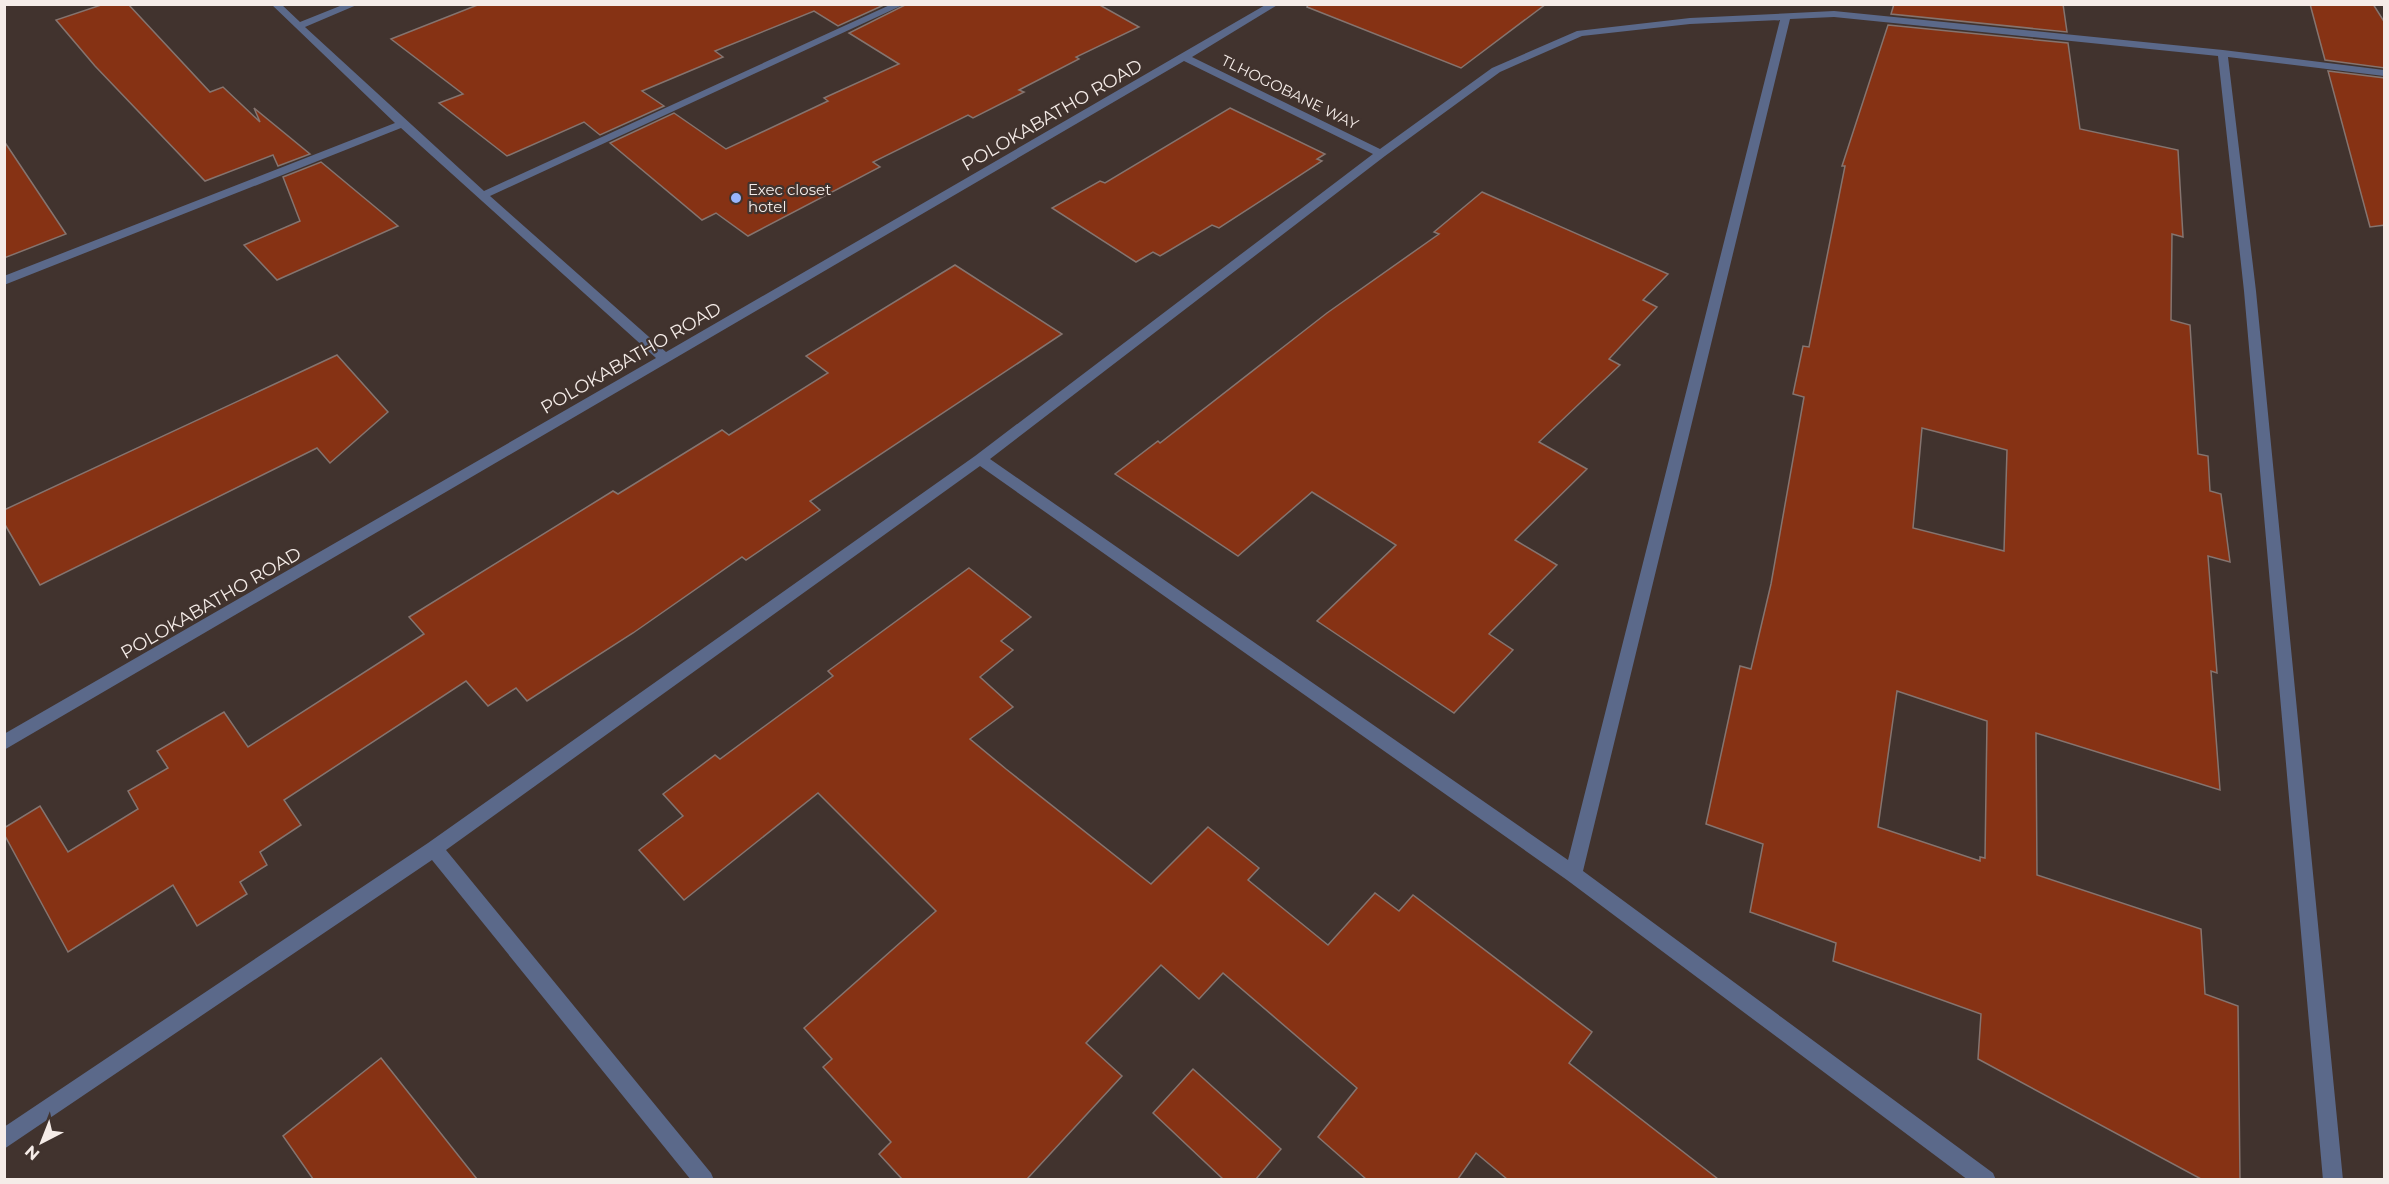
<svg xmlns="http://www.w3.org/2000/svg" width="2389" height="1184" font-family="Montserrat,sans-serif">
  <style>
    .building { fill: #863214; stroke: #85746f; stroke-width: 1.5; fill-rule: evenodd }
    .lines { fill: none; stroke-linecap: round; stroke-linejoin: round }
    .minor { fill: #5b698a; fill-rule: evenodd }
    .poi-dot { fill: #98b6fd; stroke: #41332e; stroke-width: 2 }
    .labels { text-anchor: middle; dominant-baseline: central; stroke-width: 4.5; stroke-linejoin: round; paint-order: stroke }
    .far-street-label { font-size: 15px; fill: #f5ece8; stroke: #41332e }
    .far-poi-label { font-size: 15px; fill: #f5ece8; stroke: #41332e; text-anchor: start }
    .street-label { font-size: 18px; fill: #f5ece8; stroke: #41332e }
  </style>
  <rect width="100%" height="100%" fill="#41332e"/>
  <g class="building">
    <path d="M104,4H128L210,92L223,87L260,122L254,108L310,154L278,166L273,155L205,181L95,66L56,20Z"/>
    <path d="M480,4H886L838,26L814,11L715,51L723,57L642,91L664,106L600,135L584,122L507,156L439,103L463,94L391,39Z"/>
    <path d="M907,4H1098L1139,27L1076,57L1079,59L1019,90L1024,92L973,118L968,115L873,162L880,167L748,236L716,213L702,220L610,143L674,113L726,149L828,101L824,98L899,64L849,33Z"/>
    <path d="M1308,4H1546L1461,68L1307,7Z"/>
    <path d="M1894,4H2063L2067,32L1891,14Z"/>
    <path d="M2310,4H2373L2385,23V68L2325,60Z"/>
    <path d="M1888,25L2068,43L2080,129L2178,150L2183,237L2172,234L2171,320L2190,325L2198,454L2208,456L2210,491L2221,494L2230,562L2208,556L2217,673L2211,671L2220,790L2036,733L2037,875L2201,929L2205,994L2238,1006L2240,1179H2201L1978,1059L1981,1014L1833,961L1836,943L1750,912L1763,844L1706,824L1740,666L1751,669L1771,584L1804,397L1793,394L1803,346L1809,347L1845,166H1842ZM1922,428L2007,450L2004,551L1913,528ZM1897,691L1987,721L1985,858L1980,857V861L1878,827Z"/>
    <path d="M2328,71L2385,78V225L2370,227Z"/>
    <path d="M1230,108L1325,154L1317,159L1322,161L1219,228L1212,225L1160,256L1153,252L1136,262L1052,208L1100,181L1105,183Z"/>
    <path d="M4,141L66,234L4,258Z"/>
    <path d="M321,162L398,226L277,280L244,245L300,221L283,177Z"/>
    <path d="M1482,192L1668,274L1643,300L1657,307L1609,359L1620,365L1539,442L1587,469L1515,540L1557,565L1489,634L1513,650L1454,713L1317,621L1396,545L1312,492L1238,556L1115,474L1158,441L1160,443L1327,313L1439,234L1434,232Z"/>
    <path d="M955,265L1062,334L810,501L820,510L746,560L742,557L633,633L527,701L516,688L488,706L466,681L284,800L301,825L260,852L267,865L240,882L247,894L197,926L173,885L68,952L4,834V828L40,806L68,852L138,809L128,791L168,768L157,751L224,712L248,747L424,634L409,617L613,491L618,494L722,430L729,435L828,373L806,356Z"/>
    <path d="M337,355L388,412L330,463L317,448L40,585L4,523V510Z"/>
    <path d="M969,568L1031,617L1001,641L1013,650L980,677L1013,707L970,739L1006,769L1151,884L1208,827L1259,868L1248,880L1328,945L1375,893L1399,911L1413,895L1592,1032L1569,1063L1718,1179H1507L1476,1153L1458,1179H1366L1318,1137L1357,1088L1223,973L1199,999L1161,965L1086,1043L1122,1076L1027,1179H902L879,1154L891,1142L823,1067L832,1059L804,1028L936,911L818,793L684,900L639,850L683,816L663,794L715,755L720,759L833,676L828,671Z"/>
    <path d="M381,1058L477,1179H313L283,1136Z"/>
    <path d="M1193,1069L1281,1149L1256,1179H1223L1153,1113Z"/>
  </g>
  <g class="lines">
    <path class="minor" d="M271,4H281L300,22L345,4H359L305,27L484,191L892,4H905L490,196L666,352L1267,4H1279L1192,57L1380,149L1492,68L1577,31L1690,18L1834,11L2223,50L2384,70V76L2228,57L2256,291L2343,1180H2323L2244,291L2218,56L1834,17L1790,19L1583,871L1993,1173L1996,1180H1968L1567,880L980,466L446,850L711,1173L714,1180H691L432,860L4,1149V1127L428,843L975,456L1373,154L1184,61L4,750V734L656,358L401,128L4,285V276L395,123ZM1780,20L1568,860L990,459L1385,156L1500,72L1582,36L1690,24Z"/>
  </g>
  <circle class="poi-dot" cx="736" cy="198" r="6"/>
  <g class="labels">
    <g class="far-street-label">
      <text transform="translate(1290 92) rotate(26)">TLHOGOBANE WAY</text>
    </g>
    <g class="far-poi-label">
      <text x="748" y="189">Exec closet<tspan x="748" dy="17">hotel</tspan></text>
    </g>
    <g class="street-label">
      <text transform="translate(1052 115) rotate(-30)">POLOKABATHO ROAD</text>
      <text transform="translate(631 358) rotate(-30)">POLOKABATHO ROAD</text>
      <text transform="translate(211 603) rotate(-30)">POLOKABATHO ROAD</text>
    </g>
  </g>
  <rect width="2389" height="1184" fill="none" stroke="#f5ece8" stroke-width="12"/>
  <g transform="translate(42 1142) rotate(222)" stroke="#41332e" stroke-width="4.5" paint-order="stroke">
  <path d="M0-4.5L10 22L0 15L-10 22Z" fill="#f5ece8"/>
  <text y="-9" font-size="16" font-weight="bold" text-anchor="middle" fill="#f5ece8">N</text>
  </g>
</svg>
